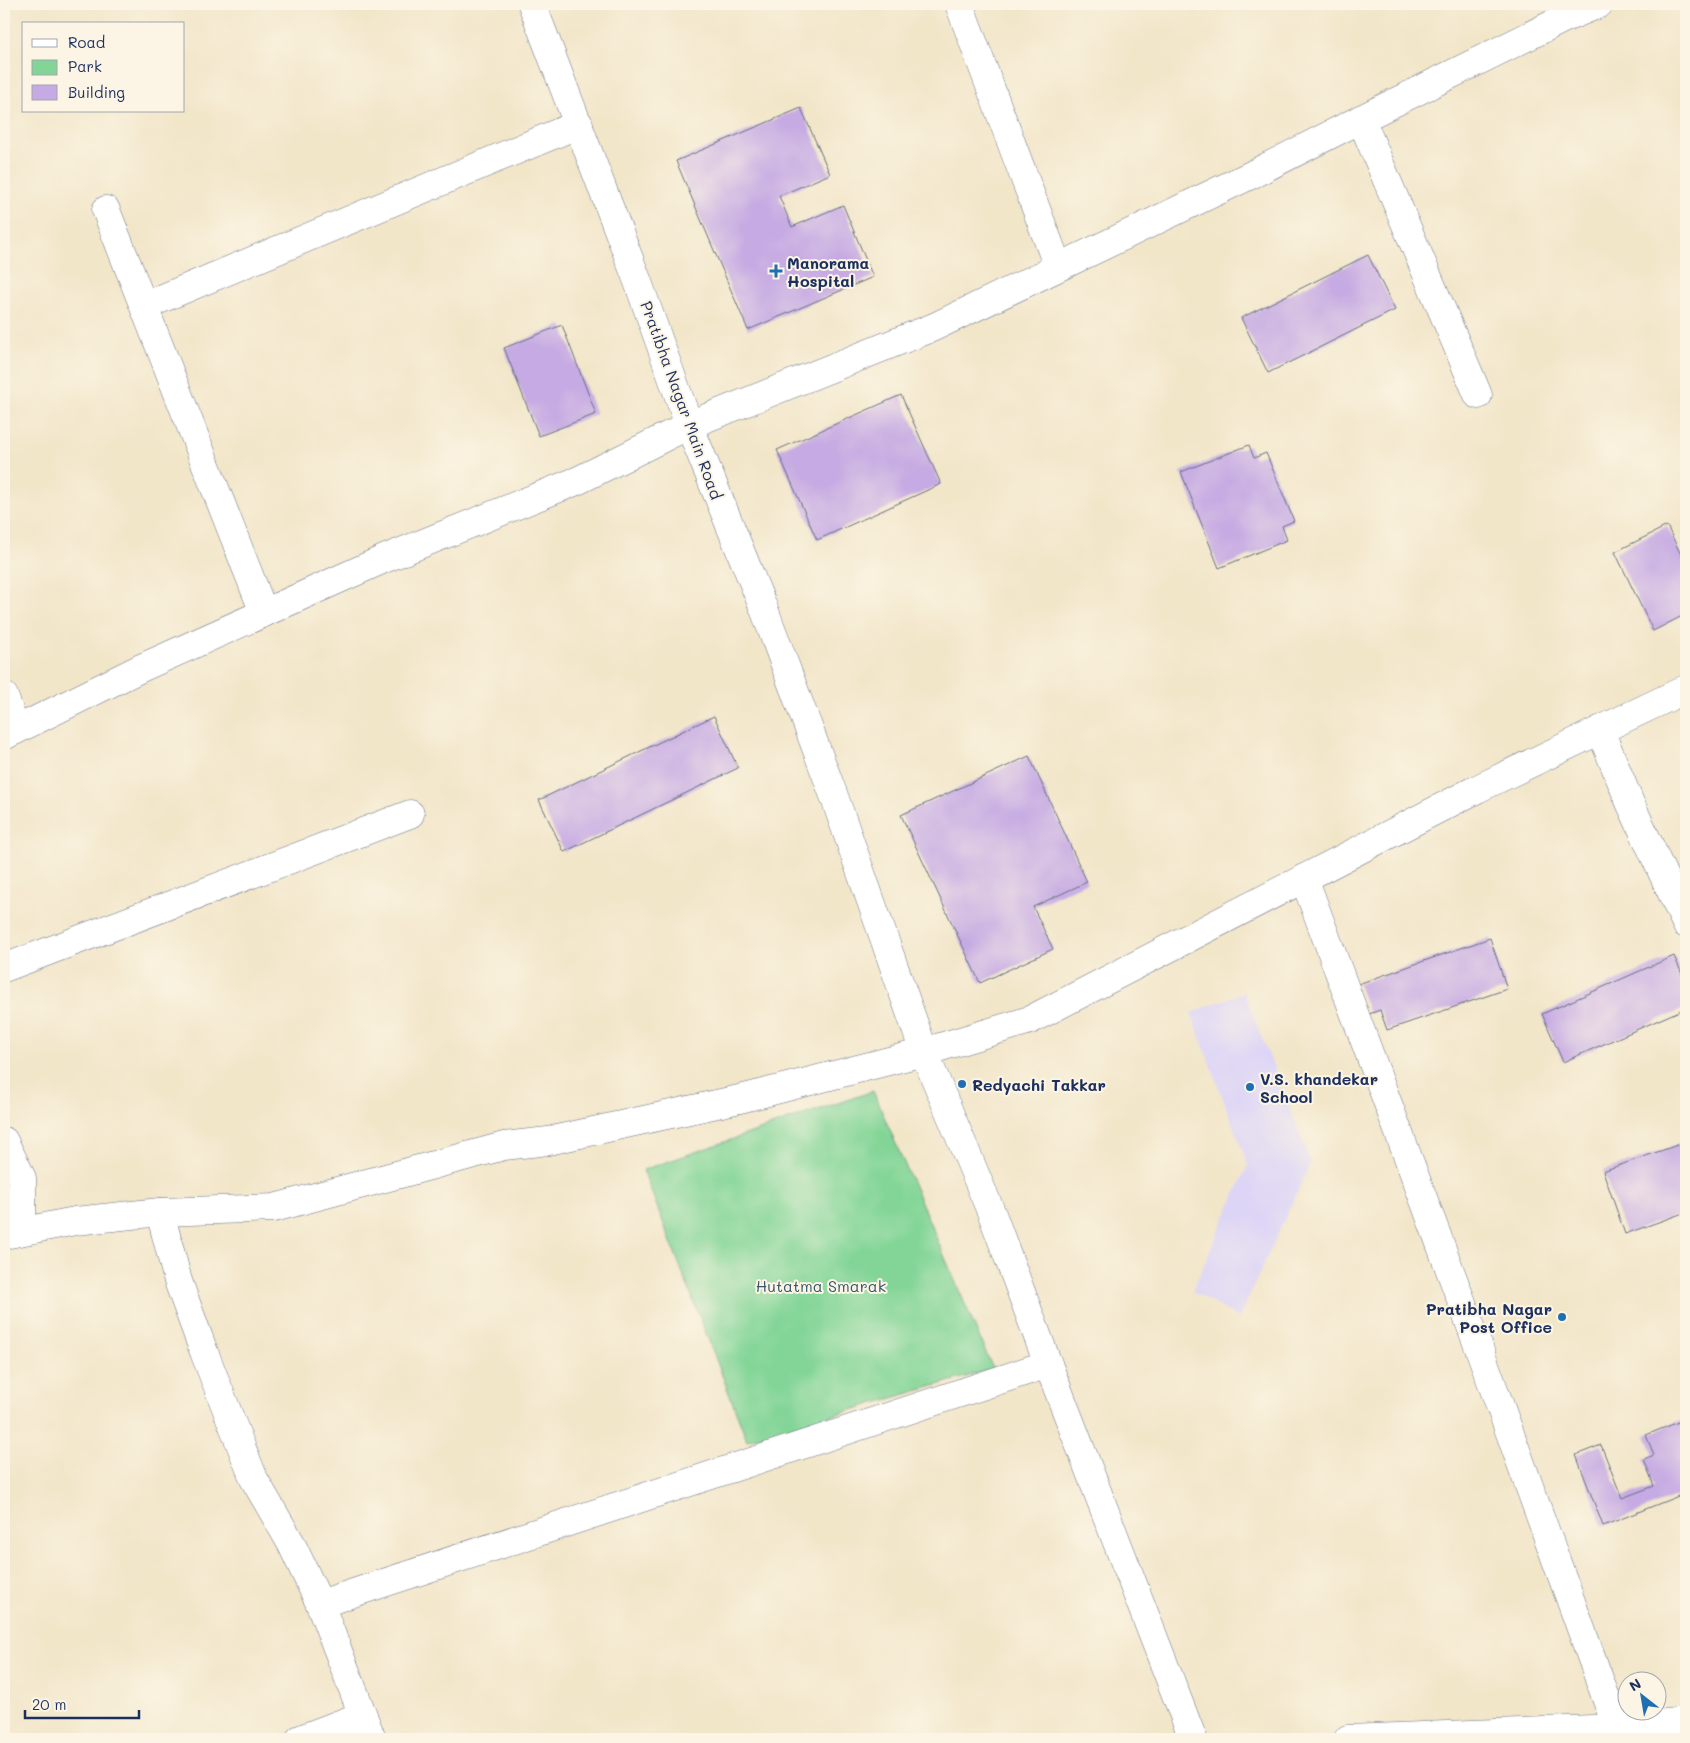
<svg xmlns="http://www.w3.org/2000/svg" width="1690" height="1743" font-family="Mali,sans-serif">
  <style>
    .built { fill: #ddd5f6 }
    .green { fill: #83d597; stroke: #4f827a }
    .building { fill: #c6aae3 }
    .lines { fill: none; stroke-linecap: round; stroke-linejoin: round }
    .minor-casing { stroke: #666f83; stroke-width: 29 }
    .minor { stroke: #fff; stroke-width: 28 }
    .poi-dot { fill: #1f6fb2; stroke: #fcf5e5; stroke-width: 2 }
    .labels { text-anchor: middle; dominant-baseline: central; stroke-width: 4; stroke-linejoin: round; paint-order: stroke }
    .poi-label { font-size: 16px; font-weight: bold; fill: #1b2f5e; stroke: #fcf5e5; text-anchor: start }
    .street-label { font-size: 16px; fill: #1b2f5e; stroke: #fcf5e5 }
    .park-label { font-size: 16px; fill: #35586c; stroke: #fcf5e5 }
  </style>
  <rect width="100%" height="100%" fill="#fcf5e5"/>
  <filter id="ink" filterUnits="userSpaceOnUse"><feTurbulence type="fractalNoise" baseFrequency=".02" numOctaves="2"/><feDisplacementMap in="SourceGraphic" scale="10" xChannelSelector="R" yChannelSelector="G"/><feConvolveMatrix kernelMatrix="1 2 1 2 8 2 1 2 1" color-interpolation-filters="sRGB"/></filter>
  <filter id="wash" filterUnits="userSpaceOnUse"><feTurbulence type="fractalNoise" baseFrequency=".0096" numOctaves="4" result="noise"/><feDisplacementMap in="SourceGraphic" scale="20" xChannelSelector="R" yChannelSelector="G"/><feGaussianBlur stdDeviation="1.12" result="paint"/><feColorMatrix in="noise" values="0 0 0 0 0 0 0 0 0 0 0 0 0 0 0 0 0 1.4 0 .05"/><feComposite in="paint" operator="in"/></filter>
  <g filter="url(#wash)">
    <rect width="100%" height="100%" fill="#f2e6c9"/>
    <path class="built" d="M1244,992L1311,1162L1239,1318L1192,1291L1248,1165L1191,1013Z"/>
    <path class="green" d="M873,1091L993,1369L747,1440L643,1170Z"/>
    <g id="blocks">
      <g class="building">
        <path d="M801,108L830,174L779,196L792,227L843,205L873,277L748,330L676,161Z"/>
        <path d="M1368,255L1395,310L1268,373L1241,318Z"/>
        <path d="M562,325L596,414L539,436L504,348Z"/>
        <path d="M901,395L941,484L817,540L777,450Z"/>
        <path d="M1249,445L1254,458L1266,453L1294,521L1282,526L1287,540L1219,568L1181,472Z"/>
        <path d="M1667,526L1686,565V614L1653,631L1615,552Z"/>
        <path d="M714,716L738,768L564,852L539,800Z"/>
        <path d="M1029,756L1087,882L1033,907L1053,949L980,983L901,815Z"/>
        <path d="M1490,938L1507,989L1387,1030L1380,1010L1369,1014L1358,984Z"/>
        <path d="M1674,956L1686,983V1008L1563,1062L1542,1014Z"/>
        <path d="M1686,1142V1212L1625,1234L1603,1171Z"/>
        <path d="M1686,1419V1493L1603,1526L1576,1455L1601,1445L1622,1498L1654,1486L1644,1459L1654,1455L1646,1435Z"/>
      </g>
    </g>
  </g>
  <g filter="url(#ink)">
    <use href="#blocks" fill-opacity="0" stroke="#666f83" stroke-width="1"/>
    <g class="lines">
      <defs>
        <g id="minor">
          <path d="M959,4L1058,267"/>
          <path d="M1361,119L1478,395"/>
          <path d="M106,210L264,613"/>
          <path d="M144,306L579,124"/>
          <path d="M4,696L16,730"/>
          <path d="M1600,730L1631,805L1686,924"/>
          <path d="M4,736L141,668L384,559L579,480L689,425L934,327L1253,174L1361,119L1565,18L1599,4"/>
          <path d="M1304,878L1483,1359L1617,1728"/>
          <path d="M4,968L410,814"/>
          <path d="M4,1141L22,1178V1231"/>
          <path d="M160,1212L178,1281L204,1352L254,1479L291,1543L320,1604L372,1739"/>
          <path d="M4,1235L75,1221L160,1212L274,1208L504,1146L548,1141L744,1098L924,1052L834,796L764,609L689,425L638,282L532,4"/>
          <path d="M320,1604L1048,1364"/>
          <path d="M300,1739L363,1715"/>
          <path d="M1193,1739L1048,1364L992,1214L924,1052L1030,1020L1477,789L1686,689"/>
          <path d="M1348,1739L1617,1728L1686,1721"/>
        </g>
      </defs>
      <use href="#minor" class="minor-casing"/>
      <use href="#minor" class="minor"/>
    </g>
  </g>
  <g class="poi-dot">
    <path d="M773.5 263.5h5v5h5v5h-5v5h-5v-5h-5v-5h5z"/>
    <circle cx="962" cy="1084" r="5"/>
    <circle cx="1250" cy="1087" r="5"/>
    <circle cx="1562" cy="1317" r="5"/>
  </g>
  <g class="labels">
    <g class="poi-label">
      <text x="787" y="262">Manorama<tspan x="787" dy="18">Hospital</tspan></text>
      <text x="1260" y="1078">V.S. khandekar<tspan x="1260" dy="18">School</tspan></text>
      <text x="972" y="1084">Redyachi Takkar</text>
      <text x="1552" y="1308" text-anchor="end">Pratibha Nagar<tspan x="1552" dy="18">Post Office</tspan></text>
    </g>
    <g class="street-label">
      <text transform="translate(682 400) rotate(70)">Pratibha Nagar Main Road</text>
    </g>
    <g class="park-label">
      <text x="821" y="1285">Hutatma Smarak</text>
    </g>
  </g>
  <rect width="1690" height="1743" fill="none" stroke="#fcf5e5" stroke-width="20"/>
  <rect x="22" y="22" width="162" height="90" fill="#fcf5e5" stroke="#a2a6af"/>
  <rect x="32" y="39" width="25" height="8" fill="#ffffff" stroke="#a2a6af"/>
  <text x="68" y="48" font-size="15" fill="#1b2f5e">Road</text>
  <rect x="32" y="60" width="25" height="15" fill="#83d597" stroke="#a2a6af"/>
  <text x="68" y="72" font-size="15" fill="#1b2f5e">Park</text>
  <rect x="32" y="85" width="25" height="15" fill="#c6aae3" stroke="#a2a6af"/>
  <text x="68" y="98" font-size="15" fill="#1b2f5e">Building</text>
  <g transform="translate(1642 1696) rotate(329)"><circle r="24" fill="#fcf5e5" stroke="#a2a6af"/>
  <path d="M0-4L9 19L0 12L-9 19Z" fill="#1f6fb2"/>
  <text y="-8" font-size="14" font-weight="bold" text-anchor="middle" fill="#1b2f5e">N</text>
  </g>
  <path d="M25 1710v8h114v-8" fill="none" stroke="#1b2f5e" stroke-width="2.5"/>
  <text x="32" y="1710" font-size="15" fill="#1b2f5e" stroke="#fcf5e5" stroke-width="4" paint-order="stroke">20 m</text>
</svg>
